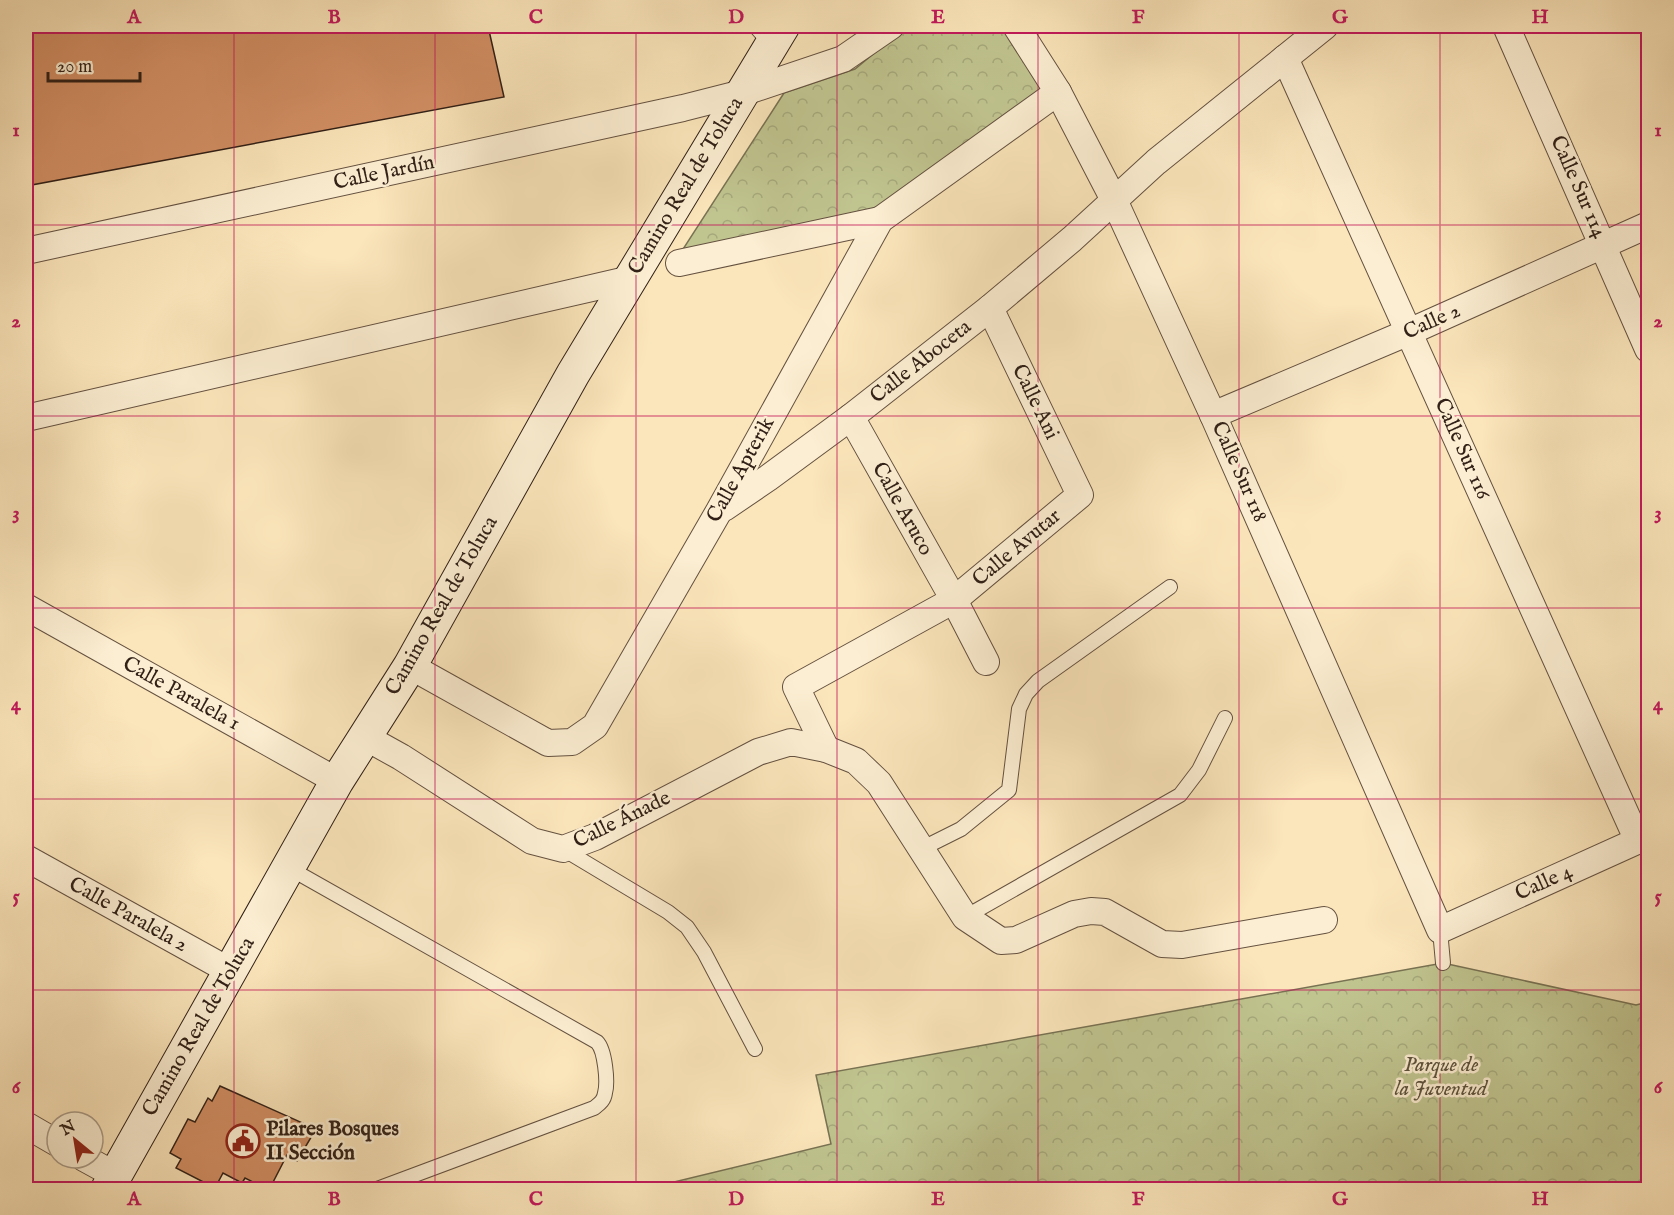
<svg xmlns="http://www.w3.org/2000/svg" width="1674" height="1215" font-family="'IM FELL English',serif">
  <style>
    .park { fill: url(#park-crowns); stroke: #787253; stroke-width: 1.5 }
    .building { fill: #d18e63; stroke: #312017; stroke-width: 1.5 }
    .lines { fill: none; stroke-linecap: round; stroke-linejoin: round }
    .service-casing { stroke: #645140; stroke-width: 16 }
    .minor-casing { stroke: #645140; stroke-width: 28 }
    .secondary-casing { stroke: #312017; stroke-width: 35 }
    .service { stroke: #fceed2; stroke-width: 14 }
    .minor { stroke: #fceed2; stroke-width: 26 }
    .secondary { stroke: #fceed2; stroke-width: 33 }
    .grid { fill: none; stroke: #c2185b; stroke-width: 1.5; stroke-opacity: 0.55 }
    .labels { text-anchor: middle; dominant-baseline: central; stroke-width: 5; stroke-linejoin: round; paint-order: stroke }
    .street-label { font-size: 21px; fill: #312017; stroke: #fceed2 }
    .park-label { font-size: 21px; font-style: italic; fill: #5c513b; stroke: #fceed2 }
    .poi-label { font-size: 21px; font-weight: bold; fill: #312017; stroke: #fceed2; text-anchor: start }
    .neatline { fill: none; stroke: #c2185b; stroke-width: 2 }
    .grid-label { font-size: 20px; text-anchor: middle; font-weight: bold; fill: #c2185b }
  </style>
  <defs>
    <pattern id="park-crowns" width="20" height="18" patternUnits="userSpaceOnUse" patternTransform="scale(1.5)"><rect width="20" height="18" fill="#c0c48f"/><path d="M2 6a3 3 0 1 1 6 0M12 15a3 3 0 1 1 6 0" fill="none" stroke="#a5a87b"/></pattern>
  </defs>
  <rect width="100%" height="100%" fill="#fbe5ba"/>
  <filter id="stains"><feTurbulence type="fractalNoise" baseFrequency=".00333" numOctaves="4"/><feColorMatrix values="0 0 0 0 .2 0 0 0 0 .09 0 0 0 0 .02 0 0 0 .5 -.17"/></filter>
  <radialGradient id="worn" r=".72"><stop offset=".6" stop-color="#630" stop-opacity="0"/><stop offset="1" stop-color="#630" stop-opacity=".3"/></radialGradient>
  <g class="park">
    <path d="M907,26H1005L1052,91L879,214L676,260L784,93L855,69Z"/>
    <path d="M1443,963L1636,1005L1648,1002V1189L641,1190L831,1144L816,1075Z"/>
  </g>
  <g class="building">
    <path d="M26,26H488L504,97L26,186Z"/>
    <path d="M220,1086L316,1129L297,1161L287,1155L269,1190L245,1178L242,1183L223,1173L215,1188L176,1168L181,1159L170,1153L188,1119L195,1122L208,1098L212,1101Z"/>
  </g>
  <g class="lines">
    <defs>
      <g id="service">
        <path d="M755,26L771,44"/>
        <path d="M563,849L668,912L687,927L704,952L755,1049"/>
        <path d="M921,849L961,829L1009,790L1019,709L1026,694L1038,681L1170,587"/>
        <path d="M289,868L597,1042C605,1050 608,1082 605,1093C604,1101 599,1104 594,1108L377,1189"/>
        <path d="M965,917L1180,795L1199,770L1225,718"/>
        <path d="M1440,930L1443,963"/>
      </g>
      <g id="minor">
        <path d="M1016,26L1058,92L1114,200L1213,415L1440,930L1648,836"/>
        <path d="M1506,26L1648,349"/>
        <path d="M1285,58L1638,841"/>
        <path d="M26,251L683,108L742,93L843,59L891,26"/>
        <path d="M679,263L880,220"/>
        <path d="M1213,415L1409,332L1648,225"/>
        <path d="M851,417L954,600L986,662"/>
        <path d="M26,418L631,279"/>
        <path d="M724,508L768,478L851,417L990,308L1072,239L1156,162L1325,26"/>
        <path d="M26,607L337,781"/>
        <path d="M410,666L548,743L572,742L595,726L719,511L880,220L1058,92"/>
        <path d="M365,737L401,757L532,841L563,849L595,837L758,752L791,742L826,749L856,761L879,783L965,917L1001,941L1016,940L1074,914L1091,911L1105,912L1162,944L1182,945L1324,920"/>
        <path d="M826,749L796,687L954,600L1080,495L990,308"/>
        <path d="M26,858L230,971"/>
        <path d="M26,1125L57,1143"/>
        <path d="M84,1158L115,1175"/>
      </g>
      <path id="secondary" d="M107,1190L337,781L410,666L573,374L783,26"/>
    </defs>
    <use href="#service" class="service-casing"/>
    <use href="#minor" class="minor-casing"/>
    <use href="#secondary" class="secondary-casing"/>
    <use href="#service" class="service"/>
    <use href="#minor" class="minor"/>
    <use href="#secondary" class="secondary"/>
  </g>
  <path class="grid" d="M234,26V1190M435,26V1190M636,26V1190M837,26V1190M1038,26V1190M1239,26V1190M1440,26V1190M26,225H1648M26,416H1648M26,608H1648M26,799H1648M26,990H1648"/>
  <defs>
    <symbol id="civic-ring" viewBox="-11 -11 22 22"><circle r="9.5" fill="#fceed2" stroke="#8f2418" stroke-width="1.5"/><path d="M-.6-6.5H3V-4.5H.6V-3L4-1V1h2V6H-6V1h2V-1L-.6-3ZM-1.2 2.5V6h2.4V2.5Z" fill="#8f2418"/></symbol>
  </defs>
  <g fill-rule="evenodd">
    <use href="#civic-ring" x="224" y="1122" width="38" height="38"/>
  </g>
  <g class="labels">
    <g class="street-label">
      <text transform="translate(384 173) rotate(-12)">Calle Jardín</text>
      <text transform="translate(686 186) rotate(-59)">Camino Real de Toluca</text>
      <text transform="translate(1578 187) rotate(66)">Calle Sur 114</text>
      <text transform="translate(1432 322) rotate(-24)">Calle 2</text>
      <text transform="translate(921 362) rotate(-38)">Calle Aboceta</text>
      <text transform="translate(1035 402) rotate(64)">Calle Ani</text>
      <text transform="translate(1462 449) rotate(66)">Calle Sur 116</text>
      <text transform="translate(741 470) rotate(-61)">Calle Apterik</text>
      <text transform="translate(1239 472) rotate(66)">Calle Sur 118</text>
      <text transform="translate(902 509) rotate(61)">Calle Aruco</text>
      <text transform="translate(1017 548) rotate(-40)">Calle Avutar</text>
      <text transform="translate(442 606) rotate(-60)">Camino Real de Toluca</text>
      <text transform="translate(181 694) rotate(29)">Calle Paralela 1</text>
      <text transform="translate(622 820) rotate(-26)">Calle Ánade</text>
      <text transform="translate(1544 883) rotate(-24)">Calle 4</text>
      <text transform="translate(128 915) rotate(29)">Calle Paralela 2</text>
      <text transform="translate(199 1027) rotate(-60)">Camino Real de Toluca</text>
    </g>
    <g class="park-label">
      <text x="1441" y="1065">Parque de<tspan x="1441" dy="24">la Juventud</tspan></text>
    </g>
    <g class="poi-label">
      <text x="266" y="1129">Pilares Bosques<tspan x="266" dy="24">II Sección</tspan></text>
    </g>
  </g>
  <rect width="1674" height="1215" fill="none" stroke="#fbe5ba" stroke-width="66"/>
  <g transform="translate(75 1140) rotate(330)"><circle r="28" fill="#fceed2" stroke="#ab9c87" stroke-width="1.5"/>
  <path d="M0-4.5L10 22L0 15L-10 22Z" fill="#8f2418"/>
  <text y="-9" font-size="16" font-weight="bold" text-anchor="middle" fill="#312017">N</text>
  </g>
  <path d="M48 72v9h92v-9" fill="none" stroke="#312017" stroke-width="3"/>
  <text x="57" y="72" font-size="18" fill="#312017" stroke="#fceed2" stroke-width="4.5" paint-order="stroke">20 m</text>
  <rect x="33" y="33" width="1608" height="1149" class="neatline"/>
  <g class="grid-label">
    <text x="134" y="23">A</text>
    <text x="334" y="23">B</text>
    <text x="536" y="23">C</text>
    <text x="736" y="23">D</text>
    <text x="938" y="23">E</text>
    <text x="1138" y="23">F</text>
    <text x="1340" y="23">G</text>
    <text x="1540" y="23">H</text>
    <text x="16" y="136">1</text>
    <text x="1658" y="136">1</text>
    <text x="16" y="327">2</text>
    <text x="1658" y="327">2</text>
    <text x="16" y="519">3</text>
    <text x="1658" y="519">3</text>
    <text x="16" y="710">4</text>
    <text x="1658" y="710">4</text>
    <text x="16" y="902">5</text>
    <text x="1658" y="902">5</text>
    <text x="16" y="1093">6</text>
    <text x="1658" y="1093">6</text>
    <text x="134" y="1205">A</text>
    <text x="334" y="1205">B</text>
    <text x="536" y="1205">C</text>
    <text x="736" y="1205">D</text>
    <text x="938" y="1205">E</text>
    <text x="1138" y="1205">F</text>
    <text x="1340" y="1205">G</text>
    <text x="1540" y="1205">H</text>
  </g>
  <rect width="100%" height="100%" filter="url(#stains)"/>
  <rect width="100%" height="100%" fill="url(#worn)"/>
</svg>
